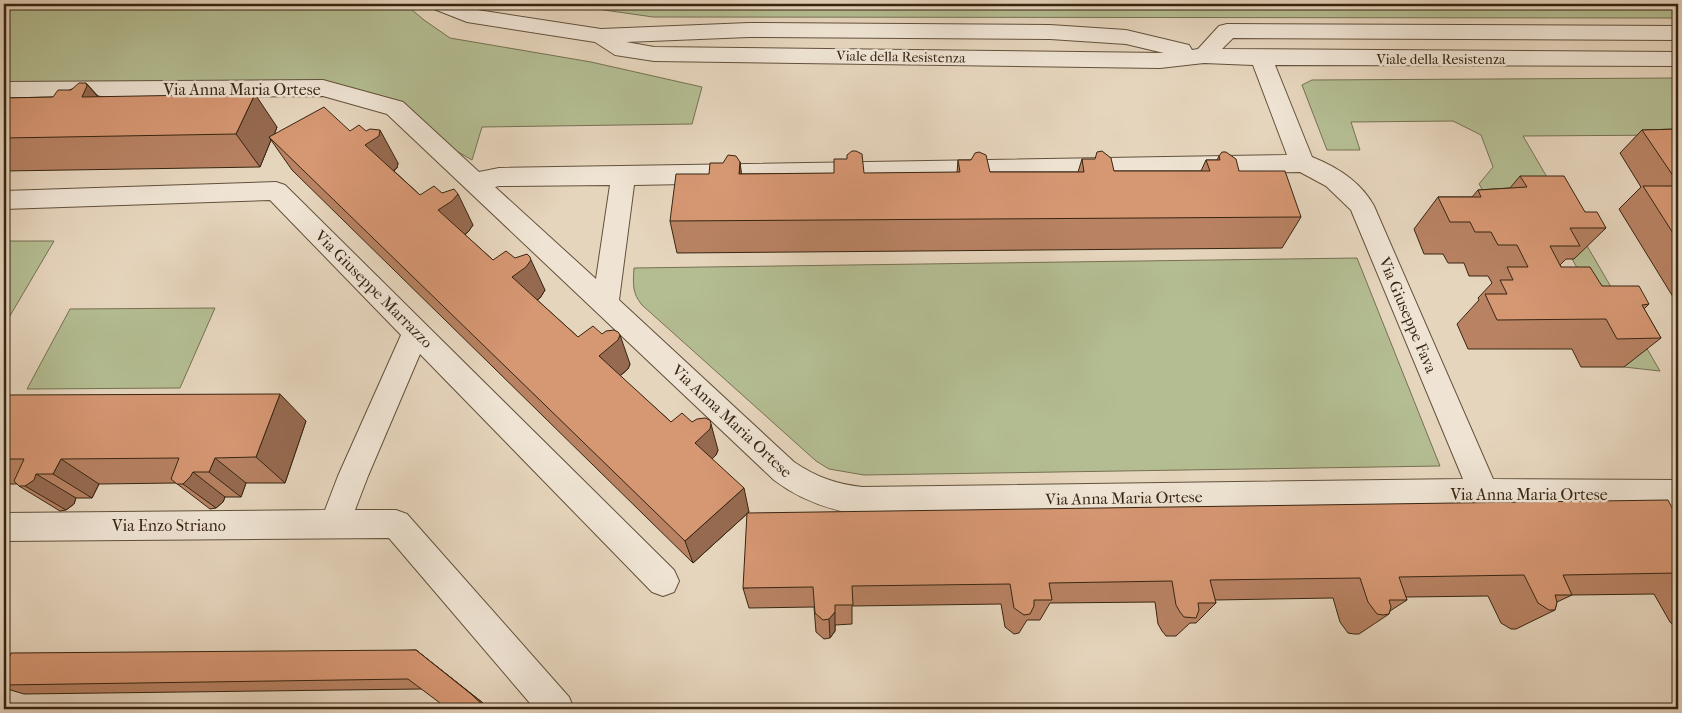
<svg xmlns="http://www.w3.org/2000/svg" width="1682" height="713" font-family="'IM FELL French Canon',serif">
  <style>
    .green { fill: #b4bd92; stroke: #767152 }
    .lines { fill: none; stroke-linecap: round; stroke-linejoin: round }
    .minor-casing { stroke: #63513c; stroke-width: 2 }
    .minor { fill: #efe4d4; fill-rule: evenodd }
    .wall { fill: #b88263; stroke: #372511 }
    .shaded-wall { fill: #966a50; stroke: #372511 }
    .building { fill: #d69773; stroke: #372511 }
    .labels { text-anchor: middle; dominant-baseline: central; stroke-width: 5; stroke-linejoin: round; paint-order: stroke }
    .far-street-label { font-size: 14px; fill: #372511; stroke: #efe4d4 }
    .street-label { font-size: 16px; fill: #372511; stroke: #efe4d4 }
  </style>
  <rect width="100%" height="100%" fill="#e6d5bd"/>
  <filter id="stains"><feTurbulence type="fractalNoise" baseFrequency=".004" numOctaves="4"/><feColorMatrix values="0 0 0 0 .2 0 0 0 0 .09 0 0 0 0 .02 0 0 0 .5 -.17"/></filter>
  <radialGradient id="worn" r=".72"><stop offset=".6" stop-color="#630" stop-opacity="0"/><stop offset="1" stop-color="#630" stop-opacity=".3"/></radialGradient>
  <g class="green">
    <path d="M4,4H405L424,20L450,38L591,62L702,87L692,124L482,127L472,160L372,102L247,88L9,90L4,87Z"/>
    <path d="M562,4H1678V18L653,17Z"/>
    <path d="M1678,78V135L1523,136L1660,371L1624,367L1606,334L1613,333L1560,237L1493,208L1479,184L1493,167L1481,135L1453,121L1351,122L1360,150H1327L1302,85L1312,80Z"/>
    <path d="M4,241H54L4,326Z"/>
    <path d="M1357,258L1440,466L864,475L829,469L816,461L642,305C632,293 633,284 634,268Z"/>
    <path d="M215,308L180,388L27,389L70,309Z"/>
  </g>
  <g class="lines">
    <defs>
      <g id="minor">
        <path d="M431,4H459L471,9L601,29L749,23L1050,25L1126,30L1189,45L1192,50L1198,49L1219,26L1227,24L1678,26V40L1233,38L1222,49L1678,52V66L1275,65L1312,157C1337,167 1361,182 1374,206L1493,479L1678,480V508L1484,507L862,515C829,510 800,500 774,480L387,114L323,96L4,98V82L323,80L403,102L479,172L499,168L1287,155L1253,65L1204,63L1160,68L654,61L615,55L595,42L467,22L434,9ZM749,37L1050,39L1126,44L1164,53L654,47L626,42ZM1300,172L1326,186L1351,210L1463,479L862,487C836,484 816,477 794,462L619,300L634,185ZM610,185L596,279L495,187L499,186Z"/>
        <path d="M276,182L285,185L674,570L679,581L674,592L663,596L652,592L420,354L368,476L355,510H396L407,514L569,697L574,709H535L389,538L4,541V513L325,510L338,476L401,335L270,200L4,209V191Z"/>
      </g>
    </defs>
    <use href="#minor" class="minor-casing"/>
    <use href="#minor" class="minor"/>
  </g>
  <g class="wall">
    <path d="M86,83L98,96L277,127L274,135L350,131L398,163L397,168L394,171L420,195L473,225L468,232L465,235L493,260L545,290L540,298L537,300L578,337L630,364L628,369L620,376L671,422L718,450L716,455L712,459L749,512L693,563L292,170L271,140L260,167L4,171V98L53,97Z"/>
    <path d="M1678,129V305L1619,209L1641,187L1620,153L1642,130Z"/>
    <path d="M1219,156L1301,217L1282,248L677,253L670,221L709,174L740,162L741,174L957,173L958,160L990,172H1078L1082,159L1114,171H1201L1206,160H1217Z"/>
    <path d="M1520,176L1585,212L1606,228L1574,259H1566L1560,265L1561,267L1602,286L1649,304L1644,309L1661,338L1624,367H1581L1572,349H1468L1457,324L1479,300L1478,298L1492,283L1488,276H1469L1464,263H1448L1443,254H1424L1414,229L1438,197H1472L1478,190L1510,188Z"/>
    <path d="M4,395L306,421L285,483H246L241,497H225L223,502L216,508L210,509L176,483L99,484L92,498H76L74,504L66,510L60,511L19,486L17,484H4Z"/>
    <path d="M1678,519V628H1676L1670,622L1654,594L1572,595L1557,602L1555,610L1516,629H1511L1501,623L1488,596L1406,597L1407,600L1390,611L1389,614L1359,634H1354L1348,633L1340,622L1333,598L1215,600L1216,603L1196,623H1190L1176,636H1166L1162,631L1158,624L1155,602L1050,603L1040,620H1027L1019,633L1014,634L1005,627L1001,604L852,606V624L835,625V631L830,638L824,639L816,632L814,607L749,608L743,588Z"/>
    <path d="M416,650L483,703L421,689L24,694L4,688V668Z"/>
  </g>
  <g class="shaded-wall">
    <path d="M86,83L115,117L82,97Z"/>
    <path d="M255,94L277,127L272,140L269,137L271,140L260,167L236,134Z"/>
    <path d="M380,130L398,163L397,168L384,177L365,145Z"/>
    <path d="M740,162L744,194L739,174Z"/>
    <path d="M458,194L473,225L468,232L454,242L438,210Z"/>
    <path d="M531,260L545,290L540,298L526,307L512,277Z"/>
    <path d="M620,335L630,364L628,369L610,384L599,356Z"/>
    <path d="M280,394L306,421L285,483L256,457Z"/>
    <path d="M711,424L718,450L716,455L702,469L695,443Z"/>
    <path d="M215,458L246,483L241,497L209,472Z"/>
    <path d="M61,459L99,484L92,498L53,474Z"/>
    <path d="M193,472L225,497L223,502L216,508L183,484Z"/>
    <path d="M36,474L76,498L74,504L66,510L25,486Z"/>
    <path d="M744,488L749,512L693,563L685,541Z"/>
    <path d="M835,612V631L830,638L829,619Z"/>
    <path d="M416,650L483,703L490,709H487Z"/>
  </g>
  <g class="building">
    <path d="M79,83H86L87,86L82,97L255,94L236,134L4,138V98L53,97L58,90H71Z"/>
    <path d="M324,107L350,131L359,125L366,131L370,129L380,130L379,136L365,145L420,195L434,186L442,193L454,189L458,194L452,201L438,210L493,260L506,251L515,258L527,254L530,257L531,260L526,267L512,277L578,337L593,326L602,334L606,331L614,330L618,332L620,335L618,340L599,356L671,422L682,413L692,422L697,419L705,418L710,420L711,424L710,429L695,443L744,488L685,541L269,137Z"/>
    <path d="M1678,129V183L1642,130Z"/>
    <path d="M852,151H856L862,154L864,173L960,172L958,160H971L975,153L979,152L986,155L990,172H1084L1082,159H1095L1097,152L1102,151L1111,158L1114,171H1210L1206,160H1220L1219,156L1222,152H1226L1236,159L1239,171H1285L1301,217L670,221L676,174H709L710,163H723L728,155L736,156L740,162L739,174L834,173V159H847V155Z"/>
    <path d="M1520,176H1564L1585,212H1597L1606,228H1570L1580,246H1550L1561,267H1590L1602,286H1639L1649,304L1642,305L1661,338L1617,339L1606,319L1497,320L1485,294H1507L1500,280H1513L1507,267H1528L1517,245H1498L1491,232H1475L1470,222H1450L1438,197H1481L1478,190L1527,187Z"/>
    <path d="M1643,186H1678V241Z"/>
    <path d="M280,394L256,457L215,458L209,472H193L190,477L183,484H177L171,479L179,458L61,459L53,474H36L34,480L25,486H19L14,481L24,459H4V395Z"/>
    <path d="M1668,500L1678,519V573L1563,575L1572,595H1555L1557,602L1555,610H1549L1538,603L1524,575L1399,577L1407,600H1389L1391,607L1389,614L1383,615L1377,614L1368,602L1360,578L1210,580L1216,603H1198L1199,610L1196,618L1184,617L1180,612L1176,605L1172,581L1049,583L1052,600H1034V606L1030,614L1024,615L1014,608L1010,584L852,586L853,605H835V612L829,619L823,620L815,613L813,587L743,588L747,513Z"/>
    <path d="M416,650L471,694L487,709H448L408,679L4,685V668L11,653Z"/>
  </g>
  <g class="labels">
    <g class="far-street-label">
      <text transform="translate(901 57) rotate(1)">Viale della Resistenza</text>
      <text x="1441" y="59">Viale della Resistenza</text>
    </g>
    <g class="street-label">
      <text x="242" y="89">Via Anna Maria Ortese</text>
      <text transform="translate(374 289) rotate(45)">Via Giuseppe Marrazzo</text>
      <text transform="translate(1408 315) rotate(67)">Via Giuseppe Fava</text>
      <text transform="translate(732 421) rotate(43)">Via Anna Maria Ortese</text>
      <text x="1529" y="494">Via Anna Maria Ortese</text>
      <text transform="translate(1124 498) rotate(-1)">Via Anna Maria Ortese</text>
      <text x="169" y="525">Via Enzo Striano</text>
    </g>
  </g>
  <rect width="1682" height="713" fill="none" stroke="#e6d5bd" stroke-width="20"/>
  <rect x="5" y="5" width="1672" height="703" fill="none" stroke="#372511" stroke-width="2.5"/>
  <rect x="10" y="10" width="1662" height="693" fill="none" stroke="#372511"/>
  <rect width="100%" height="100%" filter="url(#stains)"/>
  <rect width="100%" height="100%" fill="url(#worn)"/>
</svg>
